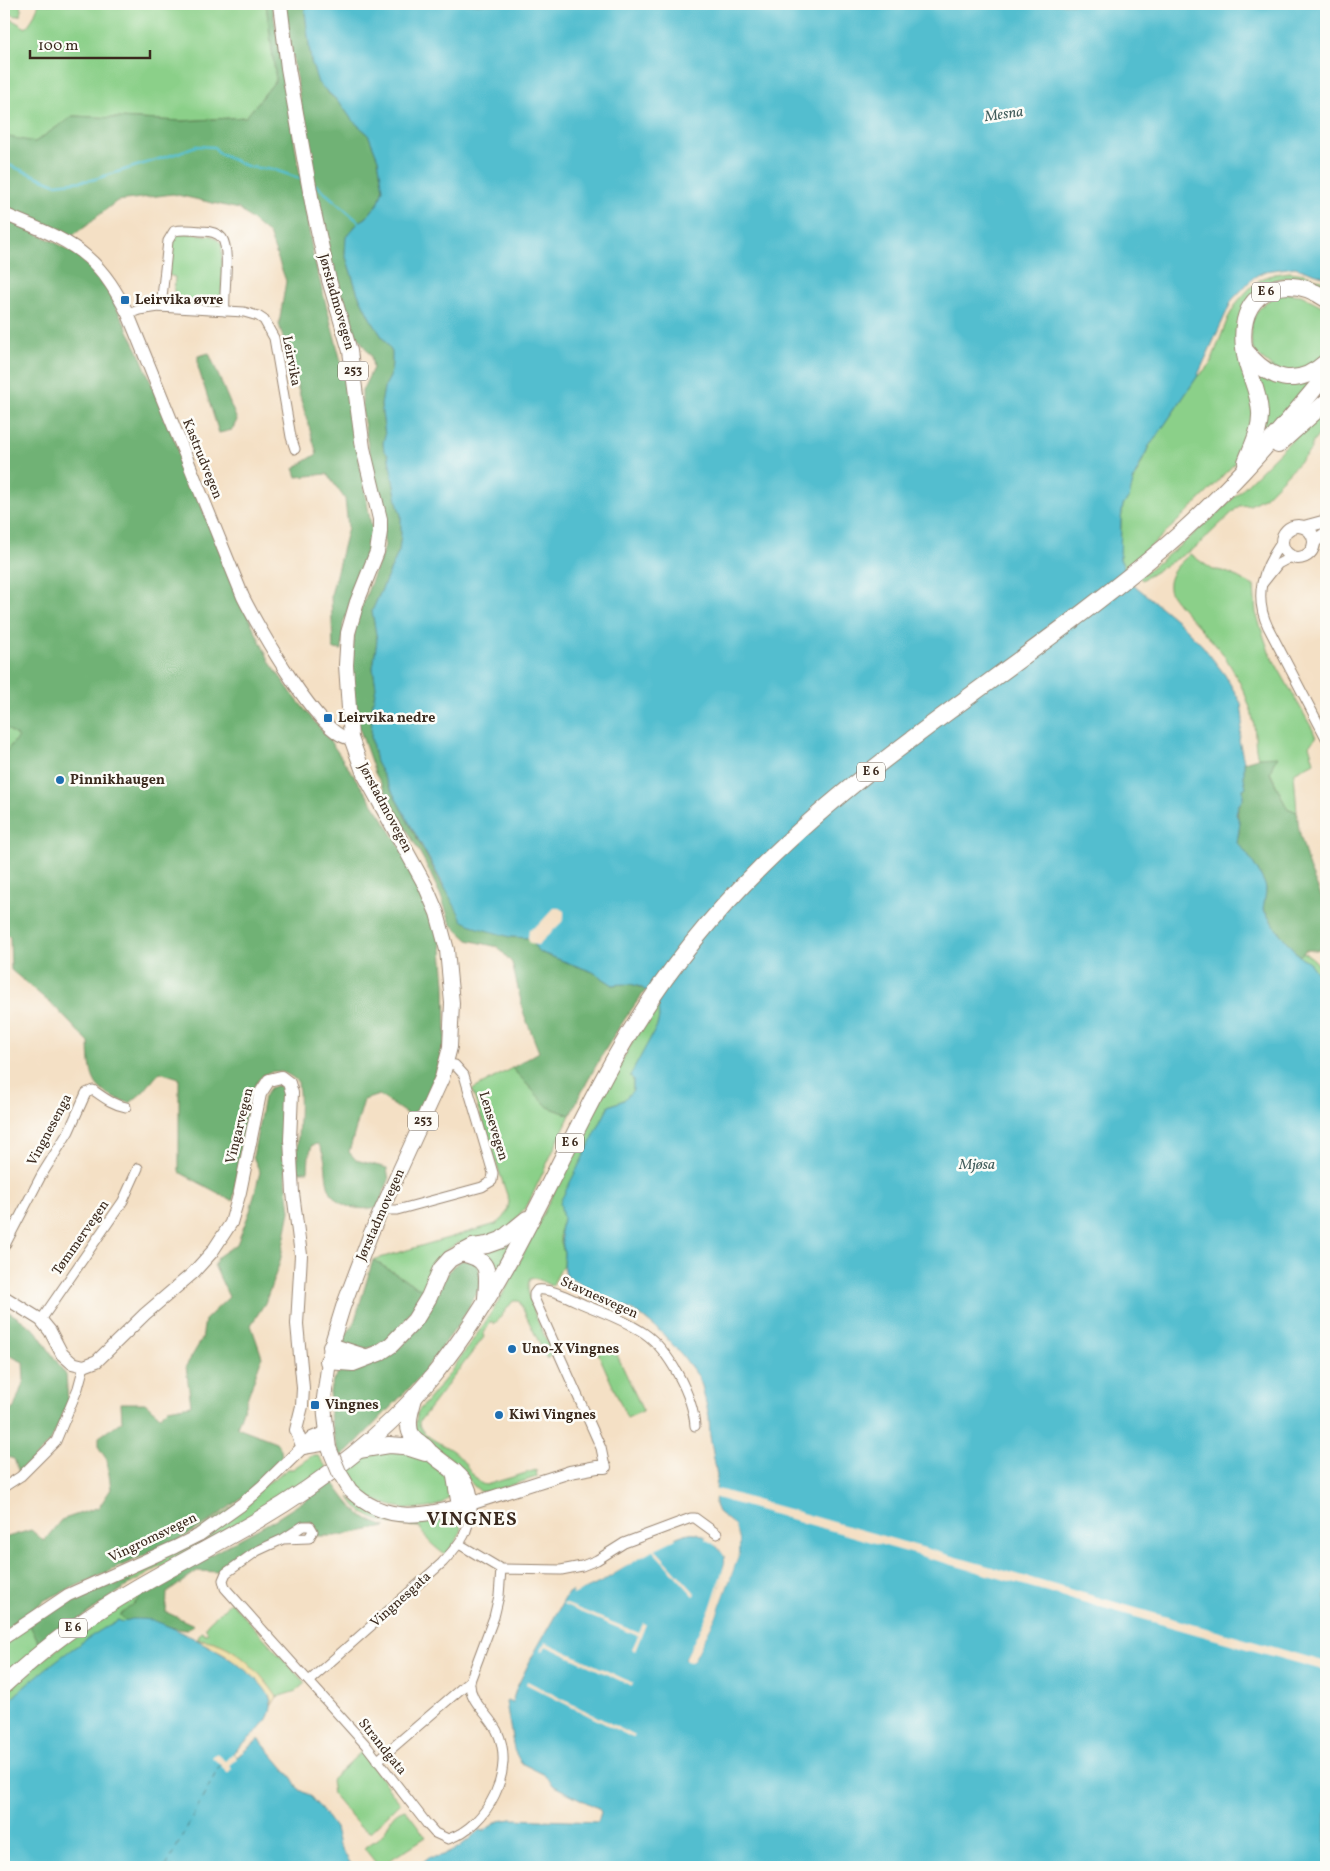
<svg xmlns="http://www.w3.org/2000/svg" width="1330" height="1871" font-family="Vollkorn,serif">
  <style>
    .green { fill: #8bd089; stroke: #637d54 }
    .forest { fill: #70b275; stroke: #566e4a }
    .sand { fill: #eeda9e; stroke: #94825e }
    .water { fill: #53becf; stroke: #477476 }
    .pier { fill: #f4e0c5 }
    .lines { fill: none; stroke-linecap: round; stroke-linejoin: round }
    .stream { stroke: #53becf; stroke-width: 2.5 }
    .ferry { stroke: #435e5c; stroke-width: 1; stroke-dasharray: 6 5; stroke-linecap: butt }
    .street-casing { stroke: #988572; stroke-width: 11 }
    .secondary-casing { stroke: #988572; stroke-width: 14 }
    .primary-casing { stroke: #988572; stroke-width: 16 }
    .highway-casing { stroke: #988572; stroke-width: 18 }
    .street { stroke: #fff; stroke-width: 9 }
    .secondary { stroke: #fff; stroke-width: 12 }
    .primary { stroke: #fff; stroke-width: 14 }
    .highway { stroke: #fff; stroke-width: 16 }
    .primary-bridge-casing { stroke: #988572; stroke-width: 16; stroke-linecap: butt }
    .primary-bridge { stroke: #fff; stroke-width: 14 }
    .poi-dot { fill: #1f6fb2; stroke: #fdfcf7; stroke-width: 2 }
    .labels { text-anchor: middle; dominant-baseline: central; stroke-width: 5; stroke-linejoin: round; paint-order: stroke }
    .shield { fill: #fdfcf7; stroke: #75695f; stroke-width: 1 }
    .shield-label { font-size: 12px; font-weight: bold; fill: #3b2a1e }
    .poi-label { font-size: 14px; font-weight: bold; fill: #3b2a1e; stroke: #fdfcf7; text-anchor: start }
    .street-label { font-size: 14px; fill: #3b2a1e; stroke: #fdfcf7 }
    .water-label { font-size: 15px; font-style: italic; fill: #435e5c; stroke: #fdfcf7 }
    .district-label { font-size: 19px; font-weight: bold; letter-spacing: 1px; fill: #3b2a1e; stroke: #fdfcf7 }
  </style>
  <rect width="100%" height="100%" fill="#fdfcf7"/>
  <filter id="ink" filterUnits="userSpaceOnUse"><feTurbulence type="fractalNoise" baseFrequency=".02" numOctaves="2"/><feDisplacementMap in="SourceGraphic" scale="10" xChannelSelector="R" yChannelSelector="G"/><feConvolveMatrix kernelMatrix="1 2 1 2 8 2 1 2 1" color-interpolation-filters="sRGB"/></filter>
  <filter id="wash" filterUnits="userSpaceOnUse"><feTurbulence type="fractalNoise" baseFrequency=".0096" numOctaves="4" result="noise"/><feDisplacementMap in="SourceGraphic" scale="20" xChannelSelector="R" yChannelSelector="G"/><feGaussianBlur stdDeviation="1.12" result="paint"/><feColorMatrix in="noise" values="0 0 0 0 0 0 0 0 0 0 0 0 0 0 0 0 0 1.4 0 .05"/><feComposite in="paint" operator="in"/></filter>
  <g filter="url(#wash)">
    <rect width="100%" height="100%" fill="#f4e0c5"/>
    <g class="green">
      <path d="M4,4H22L20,7L22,10L21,15L16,16L4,12Z"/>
      <path d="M39,4H266L276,80L246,117L182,121L73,116L35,142L7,138L4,136V15L26,28L33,18Z"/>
      <path d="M181,232L213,236L222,244V302L218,308L173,305L175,277L168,275L172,239L175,235Z"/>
      <path d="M1290,272L1305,274L1326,282V289C1308,279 1285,272 1265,284C1257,289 1249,299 1243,307L1256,403L1246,451L1208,492L1159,539L1124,568L1120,559L1121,520L1123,505L1149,446L1157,436L1197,377L1210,365L1228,318L1238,301L1250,288L1261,279L1275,274Z"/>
      <path d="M1282,293L1301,295L1326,308V355L1300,372L1277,371C1270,365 1262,360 1256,353C1252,348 1251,341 1251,334C1250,314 1263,301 1282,293Z"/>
      <path d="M1251,363L1315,379L1265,439Z"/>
      <path d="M1326,406V426L1313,442L1310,451L1265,497L1250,505L1239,506L1196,547L1142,580L1139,577L1182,544L1219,512Z"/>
      <path d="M1190,554L1213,570C1226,569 1242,580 1254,586L1256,613L1269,652L1313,730L1316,738L1309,745L1314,762L1294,773L1297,812L1287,808L1270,772L1273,764L1261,757L1258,758C1254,745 1256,733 1253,720C1250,700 1234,670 1223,654C1213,640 1170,599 1169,589C1167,574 1180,563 1190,554Z"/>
      <path d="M4,726L18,737L4,754Z"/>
      <path d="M1302,952C1316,957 1326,972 1326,986L1308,961L1299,956Z"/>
      <path d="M658,1002L659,1018L657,1026L631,1076L633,1079V1090L624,1100L609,1106L561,1202L563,1219L560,1230V1238L564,1253L563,1265L552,1286L536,1278L530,1279C521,1293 546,1338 553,1353L547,1359L519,1301H513L495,1324L491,1321L483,1335L484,1337L419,1422C419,1436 444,1444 454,1452C465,1460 472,1477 482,1484L486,1485L536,1470L537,1477L492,1491L481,1492L472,1484L454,1461L415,1433L417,1413L447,1377L484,1324L507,1287L591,1117L634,1039Z"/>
      <path d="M512,1068L548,1107L570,1115L528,1204L508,1229L488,1239L458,1243L442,1253L424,1291L373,1260L496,1224C506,1218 508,1212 509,1201L472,1090Z"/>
      <path d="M517,1234L493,1279L479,1253Z"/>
      <path d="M613,1346L643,1411L627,1418L598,1353Z"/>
      <path d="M385,1450L423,1456L448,1475L451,1495C434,1519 382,1508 363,1493C356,1488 351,1479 346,1471L373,1453Z"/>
      <path d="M313,1455L318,1456L327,1468L270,1505L130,1584L122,1576L150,1564L288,1469H293Z"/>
      <path d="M349,1497C357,1503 366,1510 375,1514C401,1527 430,1521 457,1516C467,1531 455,1543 445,1555C435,1547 425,1540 420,1527C394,1525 362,1522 349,1497Z"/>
      <path d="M146,1590L136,1602L121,1615L126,1621L122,1622L118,1620C76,1645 38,1673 4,1706V1694L28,1672L71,1638Z"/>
      <path d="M231,1602L305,1683L296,1691L277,1697L267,1683L206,1640H197L201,1632L206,1634L208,1633L205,1627L209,1622Z"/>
      <path d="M29,1624L41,1646L4,1678V1643Z"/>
      <path d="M361,1752L400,1803L370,1832L360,1827L333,1795L331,1780Z"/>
      <path d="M405,1809L426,1837L379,1867L364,1848C370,1844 376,1840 381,1836C391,1826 388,1814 405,1809Z"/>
    </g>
    <g class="forest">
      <path d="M266,4H272L313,255L344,373L373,536L343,624L342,650L333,649L331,595L348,527L345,499L327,474L297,477L294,468L317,454L279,324L286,281L269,234L239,209L173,194L117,201L71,237L4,207V136L35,142L73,116L182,121L246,117L276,80Z"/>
      <path d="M284,4H304L311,61L327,92L341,104L352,120L368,134L378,159L383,189L379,202L366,218L359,222L346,237L345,254L358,294L370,318L392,352V364L390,377L384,388L381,405L385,435L383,443L384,451L388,454L398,506L401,515V534L399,551L372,611L377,640L373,668L376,687L373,702L371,736L376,762L443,887L495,932L510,937L531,938L539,952L593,972L613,985L629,983L646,990C616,1028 592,1071 570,1115L548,1107L512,1068L539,1052L524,1014L512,963L498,947L468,940L451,924L440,894L425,862L375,773L354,713L351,680L355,624L385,546L362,410V391L373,368L371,356L346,320L325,252Z"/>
      <path d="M4,219L53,241L86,261L108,290L140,355L236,591L271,664L293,695L328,738L382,817L411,865L441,939L445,983L446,1035L442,1056L417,1121L379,1095L364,1100L349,1152L356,1160L387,1168L389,1180L377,1208C357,1210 335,1209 328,1185C324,1170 328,1158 318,1144L312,1145L309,1156L308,1171H297C296,1141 302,1110 298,1082C284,1069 267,1066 256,1084C253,1089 252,1096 250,1102C241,1134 238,1168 233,1201L179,1172V1078L160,1072L143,1092L130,1103C92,1093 90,1079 89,1043L55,1007L11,970L10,937L4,932V754L18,737L4,726Z"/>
      <path d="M209,353L237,420L232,430L219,433L198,367V356Z"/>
      <path d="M1278,756L1273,764L1270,773L1287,808L1297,812L1299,830L1309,868L1326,907V944L1317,950H1306L1299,956L1277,930L1263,908C1264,902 1266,895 1266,889C1266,881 1243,846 1237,843C1237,838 1239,835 1239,831C1240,816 1233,813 1243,799V789L1246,787L1244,778V762L1261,757Z"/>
      <path d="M277,1085L282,1088L287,1103L284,1148L286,1178L290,1211L280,1262L265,1303L251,1325L262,1357L237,1427L276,1442L281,1449L282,1460L239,1500L210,1521L179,1540L45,1600L4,1632V1538L31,1530L44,1541L61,1520L99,1507L111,1489L107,1460L99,1448V1437L122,1421L121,1403H145L160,1416L168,1409L191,1405L186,1366L202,1339L205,1320L229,1297L214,1265L219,1256L237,1244L250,1211L260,1172L253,1157L264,1097L270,1088Z"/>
      <path d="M373,1260L424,1291C407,1318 383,1363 345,1344L344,1338L354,1323Z"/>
      <path d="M462,1260L478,1261L481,1286L459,1324L418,1379L348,1451L340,1457C333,1438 319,1383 342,1371C358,1361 379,1359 395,1350C421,1335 433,1299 447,1275L452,1267Z"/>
      <path d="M4,1309L20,1319L36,1331L66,1375L68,1402L51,1441L20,1474L14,1459L7,1457L4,1461V1415L14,1408L24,1380L23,1362L4,1353Z"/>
      <path d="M333,1482C350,1506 357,1517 386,1527L335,1536H317V1529L311,1522H299L285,1532L246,1553L219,1572L197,1571L167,1593L166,1612L194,1625L187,1630C166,1629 148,1615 126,1621L120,1615L136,1602L146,1590L276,1519Z"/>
      <path d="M122,1576L128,1578L130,1584L41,1646L29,1624L56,1607Z"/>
    </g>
    <path class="sand" d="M197,1640C230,1638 260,1672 277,1697L272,1705L270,1697L228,1657Z"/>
    <g class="water">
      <path d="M304,4H1326V277L1295,267L1265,271L1254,277L1232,300L1197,377L1157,436L1149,446L1134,478L1129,498L1123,505L1121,520L1120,559L1126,572L1133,584L1180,623L1202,645L1225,675L1241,703L1243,720L1239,740L1244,762V778L1246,787L1243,789V799L1238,806L1236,814L1240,823L1237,843C1243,846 1266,881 1266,889C1266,895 1264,902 1263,909L1277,930L1299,956L1308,961L1326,986V1867H411L423,1862L429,1857C449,1858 465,1843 479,1830L483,1831L499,1821L511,1819L598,1822L601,1812L598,1808L554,1786L545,1775L521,1763L514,1750L506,1702L507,1701L512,1703L516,1689L533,1655L568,1593L572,1591V1594C582,1590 592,1587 601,1582C619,1572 679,1528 696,1533C706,1535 720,1548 725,1557C723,1590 702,1628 686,1657L685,1659L693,1661L717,1614L739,1554V1539L734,1525L718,1512L715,1505L717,1476L710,1436L709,1416L702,1386L698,1376L682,1355L662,1333L639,1314L573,1280L566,1275L563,1265L564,1253L560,1230L563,1219L560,1202L609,1106L624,1100L633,1090V1079L630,1076L657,1026L659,1018L658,1002C643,986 636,982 613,985L593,972L539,952L534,945L531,938L510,937L478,928L463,921L376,762L371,736L373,702L376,687L373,668L377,640L372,611L399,551L401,534V515L398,506L388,454L384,451L383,443L385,435L381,405L384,388L390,377L392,364V352L370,318L358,294L345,254L346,237L359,222L366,218L379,202L383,189L378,159L368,134L352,120L341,104L318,83L311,61Z"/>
      <path d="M132,1619C139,1619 146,1619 152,1620C178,1628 275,1675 271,1707C269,1727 245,1740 233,1753L237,1757L259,1739L292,1778L299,1790L309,1795L322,1810L335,1828L339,1845L353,1867H4V1706C41,1670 73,1646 118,1620L122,1622Z"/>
    </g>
    <g class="pier">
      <path d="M554,908H559L564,911V917L562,922L538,945L530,944L528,938L529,929L533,928L541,922Z"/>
      <path d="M714,1488L1326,1662V1671L713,1497Z"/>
      <path d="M723,1520H727L734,1525L739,1539V1554L717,1614L693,1661L690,1662L686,1661V1657L710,1609L725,1563V1557L718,1547L705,1539L707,1536L720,1545L728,1556L727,1563L712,1610L688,1659H691L715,1613L736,1553V1540L731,1527Z"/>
      <path d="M674,1536L676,1539L655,1549L696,1594L694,1596L653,1551L654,1550L600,1582L573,1595L571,1589H573L574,1591L599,1580L660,1543Z"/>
      <path d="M564,1603L639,1633L643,1623L646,1624L635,1651L632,1649L638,1636L563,1605Z"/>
      <path d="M545,1642L633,1683L632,1686L546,1646L543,1651L541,1650Z"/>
      <path d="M527,1681L635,1736L633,1738L526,1684Z"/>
      <path d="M217,1753L225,1761L233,1753L237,1758L230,1765L232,1768L228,1773L212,1757Z"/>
    </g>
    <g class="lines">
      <g class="stream">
        <path d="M4,163L55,184L92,180L175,154L196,146L214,147L220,154L249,167L275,170L301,179"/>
        <path d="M316,185L359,222"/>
      </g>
      <path class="ferry" d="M166,1867L220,1765"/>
    </g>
  </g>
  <g filter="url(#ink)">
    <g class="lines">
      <defs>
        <g id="street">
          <path d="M161,307L168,241L174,231C183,229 192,230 201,231C209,231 217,232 222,238C231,251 223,294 225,311"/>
          <path d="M128,314L139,310L159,307L244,312L258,316L264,320L274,338L291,437L295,449"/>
          <path d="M1281,543C1263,569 1253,595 1268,627L1326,738"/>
          <path d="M1263,583L1278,564L1291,557"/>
          <path d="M382,1210H397L482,1187L492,1181L493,1173L464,1075L455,1065L447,1064"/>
          <path d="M4,1247L41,1176L69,1131L86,1093L93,1090C103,1097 113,1105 126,1107"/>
          <path d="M41,1320L123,1201L138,1168"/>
          <path d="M605,1467L601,1448L534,1298V1294L537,1290C552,1288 571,1299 585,1305C605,1313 626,1321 644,1333C669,1350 693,1396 695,1426"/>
          <path d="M4,1487L21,1476L56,1441L78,1388L84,1366"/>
          <path d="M283,1539L309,1538L313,1531L310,1526H303L283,1539L257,1551L226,1573L223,1580L225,1588L365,1744L427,1824L435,1833L448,1839C488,1826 516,1770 497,1731C489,1714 468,1701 470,1681"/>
          <path d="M459,1544L501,1569"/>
          <path d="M309,1681L442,1563C461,1542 470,1534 470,1504"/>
          <path d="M377,1761L470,1681L494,1617L499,1596L501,1569L561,1570L582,1566L597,1560L624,1543L691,1518H695L717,1534"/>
        </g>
        <g id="secondary">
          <path d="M4,214C31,226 65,237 87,257C106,273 117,293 128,314L243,597C256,623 322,742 351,738"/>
          <circle cx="1298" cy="542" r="16"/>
          <path d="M1304,527L1326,521"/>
          <path d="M1314,542L1326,533"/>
          <path d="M4,1297L41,1320L50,1331L62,1354L72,1363L84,1366L97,1361L145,1314L193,1273L212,1252L231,1223L240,1192L260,1094L269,1080L281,1077L289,1083L292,1093L290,1140L293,1193L301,1255L297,1324L303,1388L302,1406L296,1430L303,1448"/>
          <path d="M303,1448L328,1444"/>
          <path d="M470,1504L570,1472L597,1467H605"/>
          <path d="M4,1638L68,1595L175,1547L199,1535L241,1505L263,1486L312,1438L326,1432"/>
        </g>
        <g id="primary">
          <path d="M280,4L288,68L313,208L329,280L350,351L363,448L380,519V532L377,552L357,602L348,633L346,665L351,738L364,774L425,885L437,913L447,950L452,1003L450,1047L442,1078L371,1233L343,1307L331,1346L324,1398L325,1416L329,1448"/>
          <path d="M350,1490C385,1525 426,1516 469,1504"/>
        </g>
        <g id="highway">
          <path d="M1245,350C1268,380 1296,389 1326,362"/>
          <path d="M1278,445L1326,402"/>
          <path d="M1246,462C1252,446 1261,430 1260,412C1259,394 1252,381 1247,364C1240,335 1240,302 1272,289C1291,282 1310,288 1326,299"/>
          <path d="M460,1253C491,1259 488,1271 486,1298"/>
          <path d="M331,1346L365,1357"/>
          <path d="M328,1361L353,1363L379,1353L391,1345L415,1320L429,1297L441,1269L450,1259L473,1247L487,1245L501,1240L527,1219"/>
          <path d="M414,1398C412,1407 408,1416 409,1425C409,1436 416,1440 424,1446C427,1448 429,1452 432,1454C450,1470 470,1476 470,1504"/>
          <path d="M359,1450L389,1445L403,1446L425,1453"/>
          <path d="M454,1471L460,1506"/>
          <path d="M4,1685C27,1664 51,1643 78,1625C135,1585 198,1555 258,1520C321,1483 380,1438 427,1383C510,1285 554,1164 617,1054C656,985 705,922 762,866C879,750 1023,665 1149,560C1216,506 1272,441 1326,375"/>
        </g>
      </defs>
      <use href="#street" class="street-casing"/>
      <use href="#secondary" class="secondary-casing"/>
      <use href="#primary" class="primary-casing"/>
      <use href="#highway" class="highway-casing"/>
      <use href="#street" class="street"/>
      <use href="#secondary" class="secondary"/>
      <use href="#primary" class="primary"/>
      <use href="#highway" class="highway"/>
      <defs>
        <path id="primary-bridge" d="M329,1448L339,1472L350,1490"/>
      </defs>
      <use href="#primary-bridge" class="primary-bridge-casing"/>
      <use href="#primary-bridge" class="primary-bridge"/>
    </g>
  </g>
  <g class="poi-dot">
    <rect x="120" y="295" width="10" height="10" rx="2.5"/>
    <rect x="323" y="713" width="10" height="10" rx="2.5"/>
    <circle cx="60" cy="780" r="5"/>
    <circle cx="512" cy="1349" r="5"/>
    <rect x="310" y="1400" width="10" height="10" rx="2.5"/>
    <circle cx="499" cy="1415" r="5"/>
  </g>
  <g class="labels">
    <g class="shield">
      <rect x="1252" y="282.5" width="28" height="19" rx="4"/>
      <rect x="338" y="361.5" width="30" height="19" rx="4"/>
      <rect x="857" y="762.5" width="28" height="19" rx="4"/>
      <rect x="408" y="1111.5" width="30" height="19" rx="4"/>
      <rect x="556" y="1133.5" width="28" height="19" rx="4"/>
      <rect x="59" y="1618.5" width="28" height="19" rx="4"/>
    </g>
    <g class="shield-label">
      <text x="1266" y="292">E 6</text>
      <text x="353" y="371">253</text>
      <text x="871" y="772">E 6</text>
      <text x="423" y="1121">253</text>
      <text x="570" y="1143">E 6</text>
      <text x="73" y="1628">E 6</text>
    </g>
    <g class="poi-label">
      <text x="135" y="300">Leirvika øvre</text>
      <text x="338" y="718">Leirvika nedre</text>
      <text x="70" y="780">Pinnikhaugen</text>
      <text x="522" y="1349">Uno-X Vingnes</text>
      <text x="325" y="1405">Vingnes</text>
      <text x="509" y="1415">Kiwi Vingnes</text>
    </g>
    <g class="street-label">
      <text transform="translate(336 302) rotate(74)">Jørstadmovegen</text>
      <text transform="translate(291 361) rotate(79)">Leirvika</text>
      <text transform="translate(202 459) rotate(68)">Kastrudvegen</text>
      <text transform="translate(385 808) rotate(62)">Jørstadmovegen</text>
      <text transform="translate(240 1126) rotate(-76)">Vingarvegen</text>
      <text transform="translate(493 1126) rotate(73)">Lensevegen</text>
      <text transform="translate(50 1130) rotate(-62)">Vingnesenga</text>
      <text transform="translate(381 1215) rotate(-66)">Jørstadmovegen</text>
      <text transform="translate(81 1238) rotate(-55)">Tømmervegen</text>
      <text transform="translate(599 1298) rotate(24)">Stavnesvegen</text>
      <text transform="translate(153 1538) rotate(-26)">Vingromsvegen</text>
      <text transform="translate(401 1600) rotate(-42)">Vingnesgata</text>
      <text transform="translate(382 1747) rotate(51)">Strandgata</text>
    </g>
    <g class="water-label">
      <text transform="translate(1004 115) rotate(-8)">Mesna</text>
      <text x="977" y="1165">Mjøsa</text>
    </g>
    <g class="district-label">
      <text x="472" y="1520">VINGNES</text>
    </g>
  </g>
  <rect width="1330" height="1871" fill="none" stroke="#fdfcf7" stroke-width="20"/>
  <path d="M30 50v8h120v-8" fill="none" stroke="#3b2a1e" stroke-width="2.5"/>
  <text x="38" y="50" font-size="15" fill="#3b2a1e" stroke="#fdfcf7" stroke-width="4" paint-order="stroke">100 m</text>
</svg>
